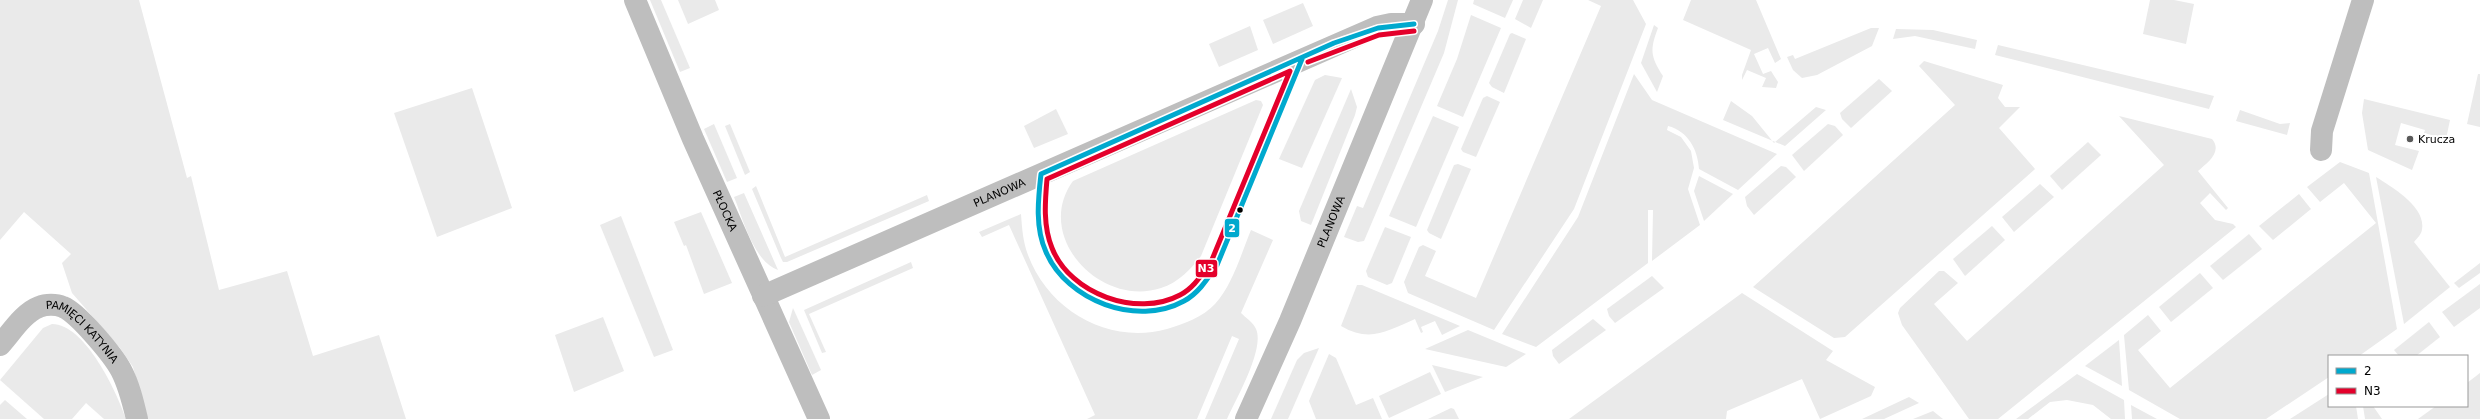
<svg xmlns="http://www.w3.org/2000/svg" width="2480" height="419" font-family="'DejaVu Sans',sans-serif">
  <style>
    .green { fill: #eaeaea }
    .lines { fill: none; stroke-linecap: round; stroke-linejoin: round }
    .street { stroke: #bebebe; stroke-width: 22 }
    .bus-1-casing { stroke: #fff; stroke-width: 8 }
    .bus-2-casing { stroke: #fff; stroke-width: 8 }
    .bus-1 { stroke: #00a9ce; stroke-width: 5 }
    .bus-2 { stroke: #e4002b; stroke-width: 5 }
    .poi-dot { fill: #595959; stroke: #fff; stroke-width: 1.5 }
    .bus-dot { fill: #000; stroke: #fff; stroke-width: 1.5 }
    .labels { text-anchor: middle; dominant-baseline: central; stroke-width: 4; stroke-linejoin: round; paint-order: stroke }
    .poi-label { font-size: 11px; fill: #000; stroke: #fff; text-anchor: start }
    .street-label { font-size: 11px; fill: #000; stroke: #fff }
    .line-badge { stroke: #fff; stroke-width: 1.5 }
    .badge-label { font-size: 11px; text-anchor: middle; font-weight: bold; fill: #fff }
  </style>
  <rect width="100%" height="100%" fill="#fff"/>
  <g class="green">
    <path d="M0,0H139L187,178L191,176L219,290L287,271L313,356L379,335L406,419H147L133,367L120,348L72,293L62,263L71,254L24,212L0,240Z"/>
    <path d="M650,0H661L690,68L680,72Z"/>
    <path d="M678,0H715L719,10L688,24Z"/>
    <path d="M1448,0H1458L1444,53L1364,241L1358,242L1344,237L1357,206L1363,208L1438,31Z"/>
    <path d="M1474,0H1513L1505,18L1473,4Z"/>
    <path d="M1523,0H1543L1531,28L1515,19Z"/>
    <path d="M1588,0H1633L1646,24L1574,209L1494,330L1408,293L1404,282L1419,247L1423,245L1436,251L1425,276L1476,298L1601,6Z"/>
    <path d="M1691,0H1756L1781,59L1775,63L1768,48L1754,54L1763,74L1771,71L1778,82L1776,88L1762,87L1766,78L1747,70L1742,80V75L1751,50L1683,20Z"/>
    <path d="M2150,0H2174L2194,4L2186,44L2143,34Z"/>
    <path d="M1303,3L1313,26L1273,44L1263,20Z"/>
    <path d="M1471,15L1501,28L1463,117L1437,106L1457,59Z"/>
    <path d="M1654,25L1658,28C1650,49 1650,56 1663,76L1657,92L1641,63Z"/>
    <path d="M1250,26L1258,50L1219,67L1209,44Z"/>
    <path d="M1871,28H1879L1872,46L1817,75L1802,78L1793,70L1787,57L1793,55L1795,59Z"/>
    <path d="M1896,29L1933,30L1977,40L1975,49L1915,36L1893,39Z"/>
    <path d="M1512,33L1526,39L1504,93L1492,87L1489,83L1510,34Z"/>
    <path d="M1998,45L2214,96L2209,109L1995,55Z"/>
    <path d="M1924,61L2003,85L1998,98L2005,107H2020L1999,128L2035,169L1845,337L1834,338L1753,287L1955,105L1919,66Z"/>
    <path d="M1634,74L1652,100L1777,154L1738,190L1699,169C1698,150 1688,131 1668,126L1667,130L1681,137L1691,151L1694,168L1688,189L1700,225L1652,261L1653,210H1648V263L1536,347L1502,334L1578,217Z"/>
    <path d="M2478,74H2480V127L2467,124Z"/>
    <path d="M1325,75L1342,78L1302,168L1279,159L1315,80Z"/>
    <path d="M1879,79L1892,91L1851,128L1842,119L1840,113Z"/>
    <path d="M472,88L512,208L437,237L394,113Z"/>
    <path d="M1351,89L1357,107L1355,115L1311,225L1301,221L1299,211Z"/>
    <path d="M1487,96L1500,102L1476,157L1463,152L1461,149L1483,98Z"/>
    <path d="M2364,99L2450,120L2446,139L2424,133L2425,130L2401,123L2395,145L2419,151L2412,170L2368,150L2362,113Z"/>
    <path d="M1256,100L1261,101L1263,105L1201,256C1191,269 1178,283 1161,288C1100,308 1033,236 1073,181Z"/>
    <path d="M1731,101L1752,116L1774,143L1816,107L1826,110L1785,146L1723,120Z"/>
    <path d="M1056,109L1068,134L1034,148L1024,126Z"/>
    <path d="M2240,110L2280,124L2290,123L2287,135L2236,121Z"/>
    <path d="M1433,116L1459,127L1416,227L1389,216Z"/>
    <path d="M2119,116L2212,139C2223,152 2207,163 2198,171L2228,208L2226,210L2210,193L2200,203L2215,220L2233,224L2236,227L1998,419H1969L1902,325L1898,313L1900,308L1939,271H1944L1958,283L1934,304L1967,341L2164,165Z"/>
    <path d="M714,124L737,178L727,182L704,129Z"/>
    <path d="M730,124L750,172L745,175L725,126Z"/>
    <path d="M1828,124L1835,126L1843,135L1804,171L1792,155Z"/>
    <path d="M2088,142L2101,155L2062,190L2050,176Z"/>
    <path d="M2340,162L2369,173L2397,329L2359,356H2329V377L2266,419H2180L2129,390L2124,335L2148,315L2161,331L2138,350L2170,388L2376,223L2344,183L2320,202L2307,187Z"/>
    <path d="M1458,164L1471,169L1441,239L1429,233L1427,230L1454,165Z"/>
    <path d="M1781,166L1786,167L1796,177L1754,215L1747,206L1745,197Z"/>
    <path d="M1699,176L1733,194L1704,221L1694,191Z"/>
    <path d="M2376,177C2392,187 2426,207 2422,229C2422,234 2417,238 2414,242L2450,287L2404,324Z"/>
    <path d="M2040,184L2054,197L2014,232L2002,217Z"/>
    <path d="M756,186L785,257L927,195L929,201L787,262H783L781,258L752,189Z"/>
    <path d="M744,193L778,270C754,262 743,219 734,197Z"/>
    <path d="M2299,194L2311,209L2273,240L2259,226Z"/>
    <path d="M701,212L732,283L704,294L686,245L684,246L674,222Z"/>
    <path d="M1021,214C1022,228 1023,242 1028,255C1049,311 1109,345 1167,329C1184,324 1203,317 1215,304C1233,284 1241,254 1251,230L1273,240L1241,313C1246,318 1253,322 1256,329C1265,349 1236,399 1227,419H1205L1239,339L1232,336L1197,419H1087L1095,415L1009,225L982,237L979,232Z"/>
    <path d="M621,216L673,350L654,357L600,225Z"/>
    <path d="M1992,226L2005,240L1965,276L1953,259Z"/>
    <path d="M1385,227L1411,237L1392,283L1387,285L1368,277L1366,271Z"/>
    <path d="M2249,234L2262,249L2223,280L2210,266Z"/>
    <path d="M911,262L913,268L809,314L826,352L822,353L804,310Z"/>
    <path d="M2480,263V273L2459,288L2454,283Z"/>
    <path d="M2200,273L2213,288L2171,322L2159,307Z"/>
    <path d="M1652,276L1664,288L1615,323L1609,316L1607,309Z"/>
    <path d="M2480,284V308L2454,327L2442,312Z"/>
    <path d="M1357,285H1362L1460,326L1442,335L1435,321L1421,327L1423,332L1421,333L1415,319C1387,331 1370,343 1341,326Z"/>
    <path d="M1742,293L1833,351L1826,360L1875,387L1871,396L1820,419L1802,379L1727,411L1726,419H1569Z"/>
    <path d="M793,308L821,370L812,375L789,322Z"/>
    <path d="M603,317L624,371L574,392L555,335Z"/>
    <path d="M1593,319L1606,330L1559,364L1553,356L1552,350Z"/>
    <path d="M2429,322L2440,337L2416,356H2399L2394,350Z"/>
    <path d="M52,324C85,324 117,392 126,419H104L86,403L72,419H44L0,380L43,328Z"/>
    <path d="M1468,330L1526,354L1506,367L1425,349Z"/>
    <path d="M2119,340L2122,386L2085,366Z"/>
    <path d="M1319,348L1288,419H1271L1297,360L1304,353Z"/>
    <path d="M1329,354L1336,358L1356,405L1373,398L1382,419H1316L1309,401Z"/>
    <path d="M1432,365L1483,377L1445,392Z"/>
    <path d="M1430,372L1441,394L1389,418L1379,396Z"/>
    <path d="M2480,373V419H2418L2436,406H2467V383Z"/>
    <path d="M2077,374L2124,400L2125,419H2111L2093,405L2067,400L2050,402L2028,419H2016Z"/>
    <path d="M2329,394V406H2356L2358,419H2290Z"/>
    <path d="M1909,397L1919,403L1884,419H1862Z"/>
    <path d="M5,400L27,419H0V405Z"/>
    <path d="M2131,405L2157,419H2132Z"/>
    <path d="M2363,406H2373L2382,419H2365Z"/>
    <path d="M1451,408L1454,409L1459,419H1428Z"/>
    <path d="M1933,411L1943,419H1913Z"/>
  </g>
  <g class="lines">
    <g class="street">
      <path id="s1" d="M635,0L693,139L819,419"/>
      <path d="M2321,150L2322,131L2363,0"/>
      <path id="s2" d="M763,296L1377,27L1391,24H1414"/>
      <path id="s3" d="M0,345C11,333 23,313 39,307C46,304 56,304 63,307C78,313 113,355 121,370C129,385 133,402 137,419"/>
      <path id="s4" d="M1246,419L1290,321L1422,0"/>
    </g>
    <defs>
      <path id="bus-1" d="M1302,59L1217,265C1208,278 1199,293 1184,301C1137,327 1067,301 1046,252C1035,228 1038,200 1041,174L1334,43L1378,28L1414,24"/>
      <g id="bus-2">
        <path d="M1308,62L1379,35L1414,31"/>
        <path d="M1290,71L1211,262C1202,274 1194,288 1180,295C1137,318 1070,294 1052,248C1043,226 1045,202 1047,179Z"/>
      </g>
    </defs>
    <use href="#bus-1" class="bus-1-casing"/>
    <use href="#bus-2" class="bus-2-casing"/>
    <use href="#bus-1" class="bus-1"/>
    <use href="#bus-2" class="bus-2"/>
  </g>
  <circle class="poi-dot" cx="2410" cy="139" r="4"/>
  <circle class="bus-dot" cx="1240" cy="210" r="3.5"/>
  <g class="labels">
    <g class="poi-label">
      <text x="2418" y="139">Krucza</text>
    </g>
    <g class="street-label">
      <text stroke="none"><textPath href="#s2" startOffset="258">PLANOWA</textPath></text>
      <text stroke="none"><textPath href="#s1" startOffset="229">PŁOCKA</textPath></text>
      <text stroke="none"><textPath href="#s4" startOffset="215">PLANOWA</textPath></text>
      <text stroke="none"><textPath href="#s3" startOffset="109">PAMIĘCI KATYNIA</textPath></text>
    </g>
  </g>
  <g class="line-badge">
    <rect x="1224" y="218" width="16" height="20" rx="4" fill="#00a9ce"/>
    <rect x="1195" y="259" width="23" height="19" rx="4" fill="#e4002b"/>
  </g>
  <g class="badge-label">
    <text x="1232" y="232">2</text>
    <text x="1206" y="272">N3</text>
  </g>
  <rect x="2328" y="355" width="140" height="52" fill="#ffffff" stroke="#999999"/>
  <rect x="2336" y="368" width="20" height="6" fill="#00a9ce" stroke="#999999"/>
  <text x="2364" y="375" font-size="12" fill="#000000">2</text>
  <rect x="2336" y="388" width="20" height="6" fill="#e4002b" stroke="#999999"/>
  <text x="2364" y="395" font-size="12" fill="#000000">N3</text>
</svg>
